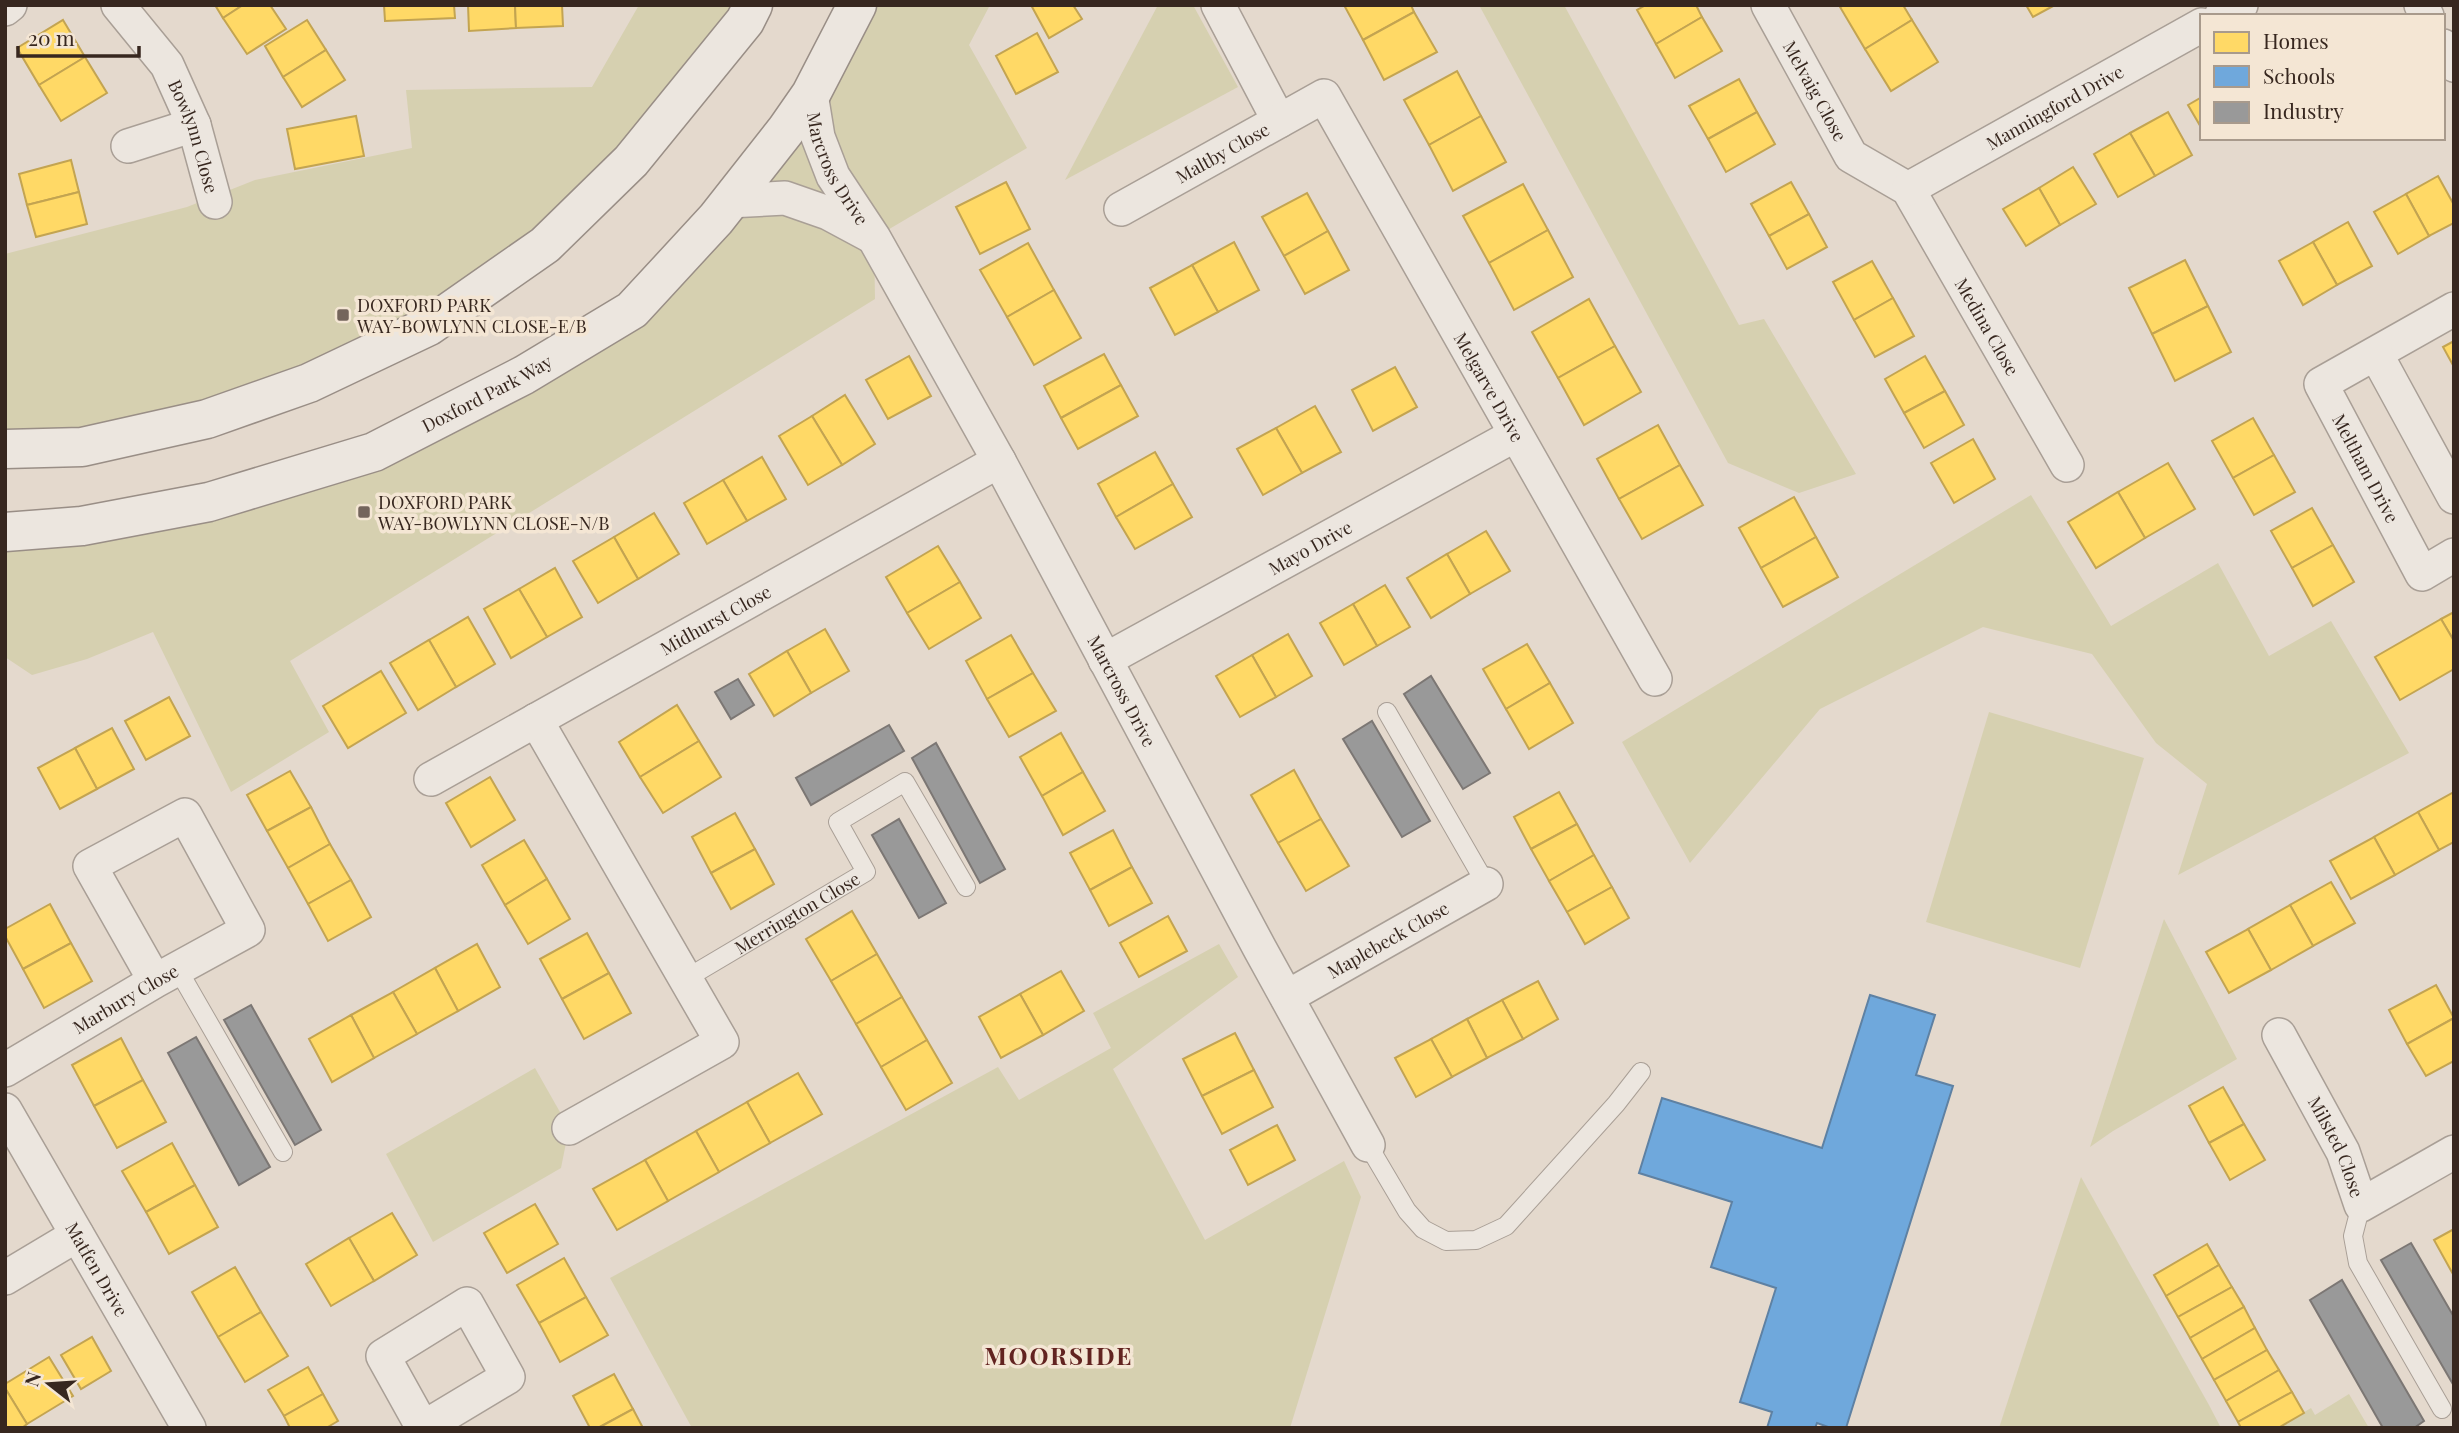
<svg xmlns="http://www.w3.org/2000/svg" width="2459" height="1433" font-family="'Playfair Display',serif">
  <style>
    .green { fill: #d6d0b0 }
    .homes { fill: #ffd966; stroke: #c3a451; stroke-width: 2 }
    .schools { fill: #6fa8dc; stroke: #5e81a3; stroke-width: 2 }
    .industry { fill: #999; stroke: #7c7774; stroke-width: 2 }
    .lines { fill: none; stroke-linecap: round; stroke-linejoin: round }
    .service-casing { stroke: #a99f96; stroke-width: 20 }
    .minor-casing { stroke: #a99f96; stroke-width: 36 }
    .secondary-casing { stroke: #998e86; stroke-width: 41 }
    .service { stroke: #ece6df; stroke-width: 18 }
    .minor { stroke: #ece6df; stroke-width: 33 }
    .secondary { stroke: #ece6df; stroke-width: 38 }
    .poi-dot { fill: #74655c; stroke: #f4e6d4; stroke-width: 2.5 }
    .labels { text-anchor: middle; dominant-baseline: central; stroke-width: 7; stroke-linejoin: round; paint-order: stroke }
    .street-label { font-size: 18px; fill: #37271f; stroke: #f4e6d4 }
    .poi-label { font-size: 18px; fill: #37271f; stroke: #f4e6d4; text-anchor: start }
    .district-label { font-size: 24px; font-weight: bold; letter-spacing: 2px; fill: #622320; stroke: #f4e6d4 }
  </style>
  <rect width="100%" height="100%" fill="#e4d9cd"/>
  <g class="green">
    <path d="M639,5H753L545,245L309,383L5,449V254L187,207L255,180L412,148L406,90L592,87Z"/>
    <path d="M857,5H990L969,45L1027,148L874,238L875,299L290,661L329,732L231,792L153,632L87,659L32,675L5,657V532L374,452L632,310Z"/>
    <path d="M1158,5H1193L1238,87L1065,180Z"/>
    <path d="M1479,5H1564L1739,325L1764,319L1856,474L1799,493L1728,463Z"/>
    <path d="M2031,495L2111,626L2218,563L2269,656L2331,621L2409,753L2178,875L2207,784L2156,743L2092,654L1983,627L1820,709L1690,863L1622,742Z"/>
    <path d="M1989,712L2144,758L2080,968L1926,922Z"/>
    <path d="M2164,919L2237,1059L2113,1131L2090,1147Z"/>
    <path d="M1219,944L1238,977L1113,1069L1205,1240L1344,1161L1361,1197L1290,1428H692L610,1278L998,1067L1019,1100L1111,1048L1093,1013Z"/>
    <path d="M535,1068L569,1128L561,1168L433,1242L386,1154Z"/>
    <path d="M2081,1177L2209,1405L2221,1428H1999Z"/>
    <path d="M2349,1394L2369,1428H2278L2311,1408L2315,1415Z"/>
  </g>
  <g class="homes">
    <path d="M215,5H243L223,18Z"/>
    <path d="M243,5H270L286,29L247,54L223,18Z"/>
    <path d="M384,5H454L455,18L385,21Z"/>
    <path d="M468,5H515L516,28L469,31Z"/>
    <path d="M515,5H562L563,26L516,28Z"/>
    <path d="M1031,5H1073L1082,19L1049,38Z"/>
    <path d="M1344,5H1411L1414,12L1363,40Z"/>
    <path d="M1646,5H1696L1702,17L1656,44L1637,10Z"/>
    <path d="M1844,5H1903L1912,20L1865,49L1840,7Z"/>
    <path d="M2026,5H2055L2033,17Z"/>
    <path d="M1414,12L1437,52L1384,80L1363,40Z"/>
    <path d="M1702,17L1722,51L1675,78L1656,44Z"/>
    <path d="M63,20L85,57L39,85L17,48Z"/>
    <path d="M307,20L326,50L283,77L265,46Z"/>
    <path d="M1912,20L1938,62L1891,91L1865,49Z"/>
    <path d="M1037,33L1058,72L1016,94L996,56Z"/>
    <path d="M326,50L345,80L302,107L283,77Z"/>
    <path d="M85,57L107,93L61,121L39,85Z"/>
    <path d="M1457,71L1481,116L1429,145L1404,100Z"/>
    <path d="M1739,79L1757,112L1708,139L1689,106Z"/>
    <path d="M2202,97V129L2188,105Z"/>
    <path d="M1757,112L1775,144L1726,172L1708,139Z"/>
    <path d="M2168,112L2192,155L2155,176L2130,133Z"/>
    <path d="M356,116L364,156L295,169L287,129Z"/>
    <path d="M1481,116L1506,162L1453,191L1429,145Z"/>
    <path d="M2130,133L2155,176L2118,197L2094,154Z"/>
    <path d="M71,160L79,192L27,205L19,174Z"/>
    <path d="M2073,167L2096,204L2060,225L2039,188Z"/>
    <path d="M2438,176L2454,205V223L2429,236L2406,194Z"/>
    <path d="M1006,182L1030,229L980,254L956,207Z"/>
    <path d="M1791,182L1809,214L1769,236L1751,204Z"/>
    <path d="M1523,184L1548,230L1489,263L1463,216Z"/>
    <path d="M2039,188L2060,225L2026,246L2003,209Z"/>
    <path d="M79,192L87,224L36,237L27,205Z"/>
    <path d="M1307,193L1328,231L1284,256L1262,217Z"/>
    <path d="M2406,194L2429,236L2398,254L2374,212Z"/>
    <path d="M1809,214L1827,247L1787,269L1769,236Z"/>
    <path d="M2348,222L2372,266L2337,285L2313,242Z"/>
    <path d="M1548,230L1573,277L1514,310L1489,263Z"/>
    <path d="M1328,231L1349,270L1305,294L1284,256Z"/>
    <path d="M1234,242L1259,290L1218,312L1192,265Z"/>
    <path d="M2313,242L2337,285L2303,305L2279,261Z"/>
    <path d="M1028,243L1054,290L1007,317L980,270Z"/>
    <path d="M2185,260L2208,306L2152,334L2129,288Z"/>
    <path d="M1872,261L1893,298L1854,320L1833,282Z"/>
    <path d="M1192,265L1218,312L1175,335L1150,288Z"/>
    <path d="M1054,290L1081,338L1034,365L1007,317Z"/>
    <path d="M1893,298L1914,336L1875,357L1854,320Z"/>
    <path d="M1589,299L1615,346L1558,378L1532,332Z"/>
    <path d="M2208,306L2231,352L2175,381L2152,334Z"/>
    <path d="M2454,341V367L2443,347Z"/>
    <path d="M1615,346L1641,392L1584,425L1558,378Z"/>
    <path d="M1104,354L1121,385L1061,418L1044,386Z"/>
    <path d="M909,356L931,396L888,419L866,380Z"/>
    <path d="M1925,356L1945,391L1904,413L1885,379Z"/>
    <path d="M1395,367L1417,407L1373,431L1352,390Z"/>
    <path d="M1121,385L1138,416L1078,449L1061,418Z"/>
    <path d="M1945,391L1964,425L1924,448L1904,413Z"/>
    <path d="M845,395L875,444L842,465L812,416Z"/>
    <path d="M1315,406L1341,452L1302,473L1276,428Z"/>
    <path d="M812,416L842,465L808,485L779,436Z"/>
    <path d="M2253,418L2274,455L2233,478L2212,441Z"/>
    <path d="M1658,425L1680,465L1619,499L1597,459Z"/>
    <path d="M1276,428L1302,473L1263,495L1237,449Z"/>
    <path d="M1973,439L1995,479L1954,503L1931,463Z"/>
    <path d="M1155,452L1173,484L1116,517L1098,484Z"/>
    <path d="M2274,455L2295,492L2254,515L2233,478Z"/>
    <path d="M762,457L786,499L747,521L723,480Z"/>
    <path d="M2168,463L2195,509L2145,538L2118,492Z"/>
    <path d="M1680,465L1703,505L1642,539L1619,499Z"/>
    <path d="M723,480L747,521L707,544L684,503Z"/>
    <path d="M1173,484L1192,517L1135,549L1116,517Z"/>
    <path d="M2118,492L2145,538L2096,568L2068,522Z"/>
    <path d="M1794,497L1816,537L1761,568L1739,528Z"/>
    <path d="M2312,508L2333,545L2292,568L2271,531Z"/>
    <path d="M654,513L679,554L638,579L614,537Z"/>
    <path d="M1486,531L1510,571L1470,594L1447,554Z"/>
    <path d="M614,537L638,579L598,603L573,561Z"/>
    <path d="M1816,537L1838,577L1783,607L1761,568Z"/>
    <path d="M2333,545L2354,582L2313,606L2292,568Z"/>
    <path d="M938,546L960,582L907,613L886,577Z"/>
    <path d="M1447,554L1470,594L1431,618L1407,578Z"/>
    <path d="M555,568L582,617L547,637L519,589Z"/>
    <path d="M960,582L981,618L929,649L907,613Z"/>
    <path d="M1385,585L1410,627L1377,646L1353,604Z"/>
    <path d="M519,589L547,637L511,658L484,609Z"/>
    <path d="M1353,604L1377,646L1344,665L1320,623Z"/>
    <path d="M2454,612V641L2441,619Z"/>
    <path d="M468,617L495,664L456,687L429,640Z"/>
    <path d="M2441,619L2454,641V669L2400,700L2375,657Z"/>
    <path d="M825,629L849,671L811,693L787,651Z"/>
    <path d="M1288,634L1312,676L1276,697L1252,655Z"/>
    <path d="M1011,635L1033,673L987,699L966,661Z"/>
    <path d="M429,640L456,687L418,710L390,663Z"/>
    <path d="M1527,644L1550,683L1506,709L1483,669Z"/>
    <path d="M787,651L811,693L774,716L749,674Z"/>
    <path d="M1252,655L1276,697L1240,717L1216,676Z"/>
    <path d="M381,671L406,713L348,748L323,706Z"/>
    <path d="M1033,673L1056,711L1009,737L987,699Z"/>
    <path d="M1550,683L1573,723L1529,749L1506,709Z"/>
    <path d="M169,697L190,736L146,760L125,721Z"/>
    <path d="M677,705L699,741L640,777L619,742Z"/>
    <path d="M112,728L134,769L97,789L75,748Z"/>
    <path d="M1061,733L1083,772L1042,796L1020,757Z"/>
    <path d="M699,741L721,777L663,813L640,777Z"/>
    <path d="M75,748L97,789L60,809L38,768Z"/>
    <path d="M1294,770L1321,819L1278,843L1251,795Z"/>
    <path d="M290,771L311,807L267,831L247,795Z"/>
    <path d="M1083,772L1105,811L1063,835L1042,796Z"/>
    <path d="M490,777L515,820L471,847L446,803Z"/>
    <path d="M1559,792L1577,824L1531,849L1514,817Z"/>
    <path d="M2454,792V842L2439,850L2418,812Z"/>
    <path d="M311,807L330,844L288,868L267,831Z"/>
    <path d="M2418,812L2439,850L2395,875L2374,837Z"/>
    <path d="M735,813L755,849L711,873L692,837Z"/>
    <path d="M1321,819L1349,866L1306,891L1278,843Z"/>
    <path d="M1577,824L1594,855L1549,881L1531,849Z"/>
    <path d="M1113,830L1132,867L1090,890L1070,853Z"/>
    <path d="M2374,837L2395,875L2351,899L2330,861Z"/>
    <path d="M524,840L547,879L505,905L482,865Z"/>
    <path d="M330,844L351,880L308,904L288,868Z"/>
    <path d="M755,849L774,884L731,909L711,873Z"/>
    <path d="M1594,855L1612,887L1567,912L1549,881Z"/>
    <path d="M1132,867L1152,903L1109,926L1090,890Z"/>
    <path d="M547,879L570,919L528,944L505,905Z"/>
    <path d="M351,880L371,917L328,941L308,904Z"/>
    <path d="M2331,882L2355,923L2313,946L2290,905Z"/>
    <path d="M1612,887L1629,918L1585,944L1567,912Z"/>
    <path d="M50,904L71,943L23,969L5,936V929Z"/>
    <path d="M2290,905L2313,946L2271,970L2248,929Z"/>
    <path d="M852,911L877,954L831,981L806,939Z"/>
    <path d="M1168,916L1187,951L1139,977L1120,943Z"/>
    <path d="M2248,929L2271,970L2229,993L2206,952Z"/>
    <path d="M587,933L609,973L562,999L540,959Z"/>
    <path d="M71,943L92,981L44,1008L23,969Z"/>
    <path d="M477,944L500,987L458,1011L435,968Z"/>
    <path d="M877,954L902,997L856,1024L831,981Z"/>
    <path d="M435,968L458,1011L417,1034L393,992Z"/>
    <path d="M1061,971L1084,1011L1043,1035L1020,994Z"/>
    <path d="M609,973L631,1013L584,1039L562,999Z"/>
    <path d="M1538,981L1558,1019L1523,1039L1502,1000Z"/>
    <path d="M2436,985L2454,1018L2407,1044L2389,1010Z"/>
    <path d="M393,992L417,1034L374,1058L351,1015Z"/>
    <path d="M1020,994L1043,1035L1001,1058L979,1017Z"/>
    <path d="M902,997L927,1040L881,1067L856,1024Z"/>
    <path d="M1502,1000L1523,1039L1487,1058L1467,1019Z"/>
    <path d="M351,1015L374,1058L332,1082L309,1039Z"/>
    <path d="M2454,1018V1061L2426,1076L2407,1044Z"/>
    <path d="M1467,1019L1487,1058L1452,1077L1431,1039Z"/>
    <path d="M1235,1033L1254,1070L1202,1096L1183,1059Z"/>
    <path d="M121,1038L143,1080L94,1106L72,1065Z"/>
    <path d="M1431,1039L1452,1077L1416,1097L1395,1058Z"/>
    <path d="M927,1040L952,1083L906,1110L881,1067Z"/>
    <path d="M1254,1070L1273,1107L1222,1134L1202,1096Z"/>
    <path d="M798,1073L822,1114L770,1143L747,1102Z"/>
    <path d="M143,1080L166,1122L117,1148L94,1106Z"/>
    <path d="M2223,1087L2244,1124L2209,1143L2189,1106Z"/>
    <path d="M747,1102L770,1143L719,1172L696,1131Z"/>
    <path d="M2244,1124L2265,1160L2230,1180L2209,1143Z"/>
    <path d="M1277,1125L1295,1160L1248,1185L1230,1150Z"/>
    <path d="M696,1131L719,1172L668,1201L645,1160Z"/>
    <path d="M172,1143L195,1185L146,1212L122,1171Z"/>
    <path d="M645,1160L668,1201L617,1230L593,1189Z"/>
    <path d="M195,1185L218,1227L169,1254L146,1212Z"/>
    <path d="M535,1204L558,1244L507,1273L484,1233Z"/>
    <path d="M392,1213L417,1255L374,1281L349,1238Z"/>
    <path d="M2454,1229V1276L2434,1240Z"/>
    <path d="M349,1238L374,1281L331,1306L306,1264Z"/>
    <path d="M2207,1244L2219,1265L2166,1296L2154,1275Z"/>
    <path d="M564,1258L586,1297L539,1323L517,1285Z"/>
    <path d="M2219,1265L2232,1287L2178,1317L2166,1296Z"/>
    <path d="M235,1267L261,1312L218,1337L192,1292Z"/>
    <path d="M2232,1287L2244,1307L2190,1338L2178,1317Z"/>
    <path d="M586,1297L608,1335L560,1362L539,1323Z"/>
    <path d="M2244,1307L2255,1328L2202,1359L2190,1338Z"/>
    <path d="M261,1312L288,1356L245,1382L218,1337Z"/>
    <path d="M2255,1328L2267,1350L2214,1380L2202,1359Z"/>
    <path d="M92,1337L111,1371L81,1389L61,1355Z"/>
    <path d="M2267,1350L2279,1370L2226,1401L2214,1380Z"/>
    <path d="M49,1357L73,1396L27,1424L5,1388V1384Z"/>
    <path d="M308,1367L323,1394L284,1416L268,1390Z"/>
    <path d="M2279,1370L2292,1392L2238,1422L2226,1401Z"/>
    <path d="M614,1374L633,1409L598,1428H590L573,1396Z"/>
    <path d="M5,1388L27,1424L22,1428H5Z"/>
    <path d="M2292,1392L2304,1413L2278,1428H2241L2238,1422Z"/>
    <path d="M323,1394L338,1421L326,1428H290L284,1416Z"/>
    <path d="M633,1409L643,1428H598Z"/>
  </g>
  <path class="schools" d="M1870,995L1935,1015L1916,1075L1953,1086L1846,1428H1831L1817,1423L1815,1428H1767L1772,1412L1740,1402L1776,1288L1711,1267L1732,1202L1639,1173L1662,1098L1822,1148Z"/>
  <g class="industry">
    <path d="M1431,676L1490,773L1463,789L1404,694Z"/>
    <path d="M738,679L754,705L731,719L715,692Z"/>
    <path d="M1372,721L1430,821L1402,837L1343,739Z"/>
    <path d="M889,725L904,751L811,805L796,778Z"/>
    <path d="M936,743L1005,869L980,883L912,758Z"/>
    <path d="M899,819L946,903L919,918L872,835Z"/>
    <path d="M251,1005L321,1130L295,1145L224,1020Z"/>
    <path d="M196,1037L270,1167L239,1185L168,1053Z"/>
    <path d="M2411,1243L2454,1317V1386L2381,1260Z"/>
    <path d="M2342,1280L2424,1421L2414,1428H2383L2310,1300Z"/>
  </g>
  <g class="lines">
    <defs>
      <g id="service">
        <path d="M1387,712L1486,884"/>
        <path d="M177,968L283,1152"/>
        <path id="s1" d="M687,978L866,872L838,822L905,782L966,887"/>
        <path d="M1368,1145L1407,1211L1423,1229L1446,1241L1476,1240L1506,1226L1616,1104L1641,1072"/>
        <path d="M2361,1205L2353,1236L2358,1263L2442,1409"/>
      </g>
      <g id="minor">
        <path id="s2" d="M118,5L167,65L194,125L215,202"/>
        <path d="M1218,5L1279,121"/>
        <path id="s3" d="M1768,5L1851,156L1908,189L2067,465"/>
        <path d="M2421,5L2427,16"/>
        <path d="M5,9L10,5"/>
        <path d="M2221,16L2241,5"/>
        <path d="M2443,46L2454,65"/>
        <path id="s4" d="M811,94L818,137L833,176L874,238L999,461L1260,949L1368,1145"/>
        <path d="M128,146L194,125"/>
        <path id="s5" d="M1908,189L2202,25"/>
        <path d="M729,201L785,198L828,213L869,235"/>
        <path id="s6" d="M1121,209L1324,96L1655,679"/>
        <path id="s7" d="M2454,309L2321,384L2422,574L2454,555"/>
        <path d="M2376,354L2454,497"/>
        <path id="s8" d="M1105,660L1515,435"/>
        <path d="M536,720L722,1042L569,1128"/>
        <path id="s9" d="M431,779L999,461"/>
        <path id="s10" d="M1287,997L1486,884"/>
        <path id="s11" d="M2279,1035L2343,1152L2361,1205L2454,1152"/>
        <path id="s12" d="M5,1070L155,981L248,930L185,815L90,866L155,981"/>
        <path id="s13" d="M5,1110L189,1428"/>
        <path d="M5,1278L77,1235"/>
        <path d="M467,1304L508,1377L423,1428L383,1356Z"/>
      </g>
      <g id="secondary">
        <path d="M5,449L82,447L207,419L309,383L429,326L545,245L631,161L745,21L753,5"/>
        <path id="s14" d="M5,532L82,526L209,502L374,452L524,375L632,310L716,219L786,130L811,94L857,5"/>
      </g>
    </defs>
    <use href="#service" class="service-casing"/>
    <use href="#minor" class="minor-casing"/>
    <use href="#secondary" class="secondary-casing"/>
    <use href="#service" class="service"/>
    <use href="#minor" class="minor"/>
    <use href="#secondary" class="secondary"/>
  </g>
  <g class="poi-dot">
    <rect x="336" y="308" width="14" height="14" rx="3.5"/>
    <rect x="357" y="505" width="14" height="14" rx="3.5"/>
  </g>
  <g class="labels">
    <g class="street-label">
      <text stroke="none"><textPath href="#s3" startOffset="98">Melvaig Close</textPath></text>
      <text stroke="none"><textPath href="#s5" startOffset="168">Manningford Drive</textPath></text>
      <text stroke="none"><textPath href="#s2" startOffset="154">Bowlynn Close</textPath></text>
      <text stroke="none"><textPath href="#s6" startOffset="116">Maltby Close</textPath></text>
      <text stroke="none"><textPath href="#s4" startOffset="80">Marcross Drive</textPath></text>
      <text stroke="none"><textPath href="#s3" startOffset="397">Medina Close</textPath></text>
      <text stroke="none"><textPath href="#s6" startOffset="567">Melgarve Drive</textPath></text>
      <text stroke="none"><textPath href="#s14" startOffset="506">Doxford Park Way</textPath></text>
      <text stroke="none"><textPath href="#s7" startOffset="248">Meltham Drive</textPath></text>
      <text stroke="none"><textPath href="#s8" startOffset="234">Mayo Drive</textPath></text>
      <text stroke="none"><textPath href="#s9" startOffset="326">Midhurst Close</textPath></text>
      <text stroke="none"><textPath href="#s4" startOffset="676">Marcross Drive</textPath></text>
      <text stroke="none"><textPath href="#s1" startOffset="128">Merrington Close</textPath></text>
      <text stroke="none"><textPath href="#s10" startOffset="116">Maplebeck Close</textPath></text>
      <text stroke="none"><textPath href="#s12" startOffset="140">Marbury Close</textPath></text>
      <text stroke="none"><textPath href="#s11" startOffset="126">Milsted Close</textPath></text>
      <text stroke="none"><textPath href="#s13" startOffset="184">Matfen Drive</textPath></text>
    </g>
    <g class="poi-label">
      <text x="357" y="305">DOXFORD PARK<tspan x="357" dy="21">WAY-BOWLYNN CLOSE-E/B</tspan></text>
      <text x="378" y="502">DOXFORD PARK<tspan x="378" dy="21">WAY-BOWLYNN CLOSE-N/B</tspan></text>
    </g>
    <g class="district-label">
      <text x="1059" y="1355">MOORSIDE</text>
    </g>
  </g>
  <rect width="2459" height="1433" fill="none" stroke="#37271f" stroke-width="14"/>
  <rect x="2200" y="14" width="245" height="126" fill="#f4e6d4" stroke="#a89a8c" stroke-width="2"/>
  <rect x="2214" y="32" width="35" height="21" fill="#ffd966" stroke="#a89a8c" stroke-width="2"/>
  <text x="2263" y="49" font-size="21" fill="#37271f">Homes</text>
  <rect x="2214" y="66" width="35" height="21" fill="#6fa8dc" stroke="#a89a8c" stroke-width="2"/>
  <text x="2263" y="84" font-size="21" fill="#37271f">Schools</text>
  <rect x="2214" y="102" width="35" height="21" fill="#999999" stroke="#a89a8c" stroke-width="2"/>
  <text x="2263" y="119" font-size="21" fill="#37271f">Industry</text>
  <g transform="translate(49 1384) rotate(287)" stroke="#f4e6d4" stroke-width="5" paint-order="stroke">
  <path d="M0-5L12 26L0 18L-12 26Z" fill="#37271f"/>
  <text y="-10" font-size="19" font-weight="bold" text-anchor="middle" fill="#37271f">N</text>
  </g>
  <path d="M18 46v10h121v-10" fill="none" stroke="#37271f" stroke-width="3.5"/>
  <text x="28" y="46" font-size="21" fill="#37271f" stroke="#f4e6d4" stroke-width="5" paint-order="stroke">20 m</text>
</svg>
